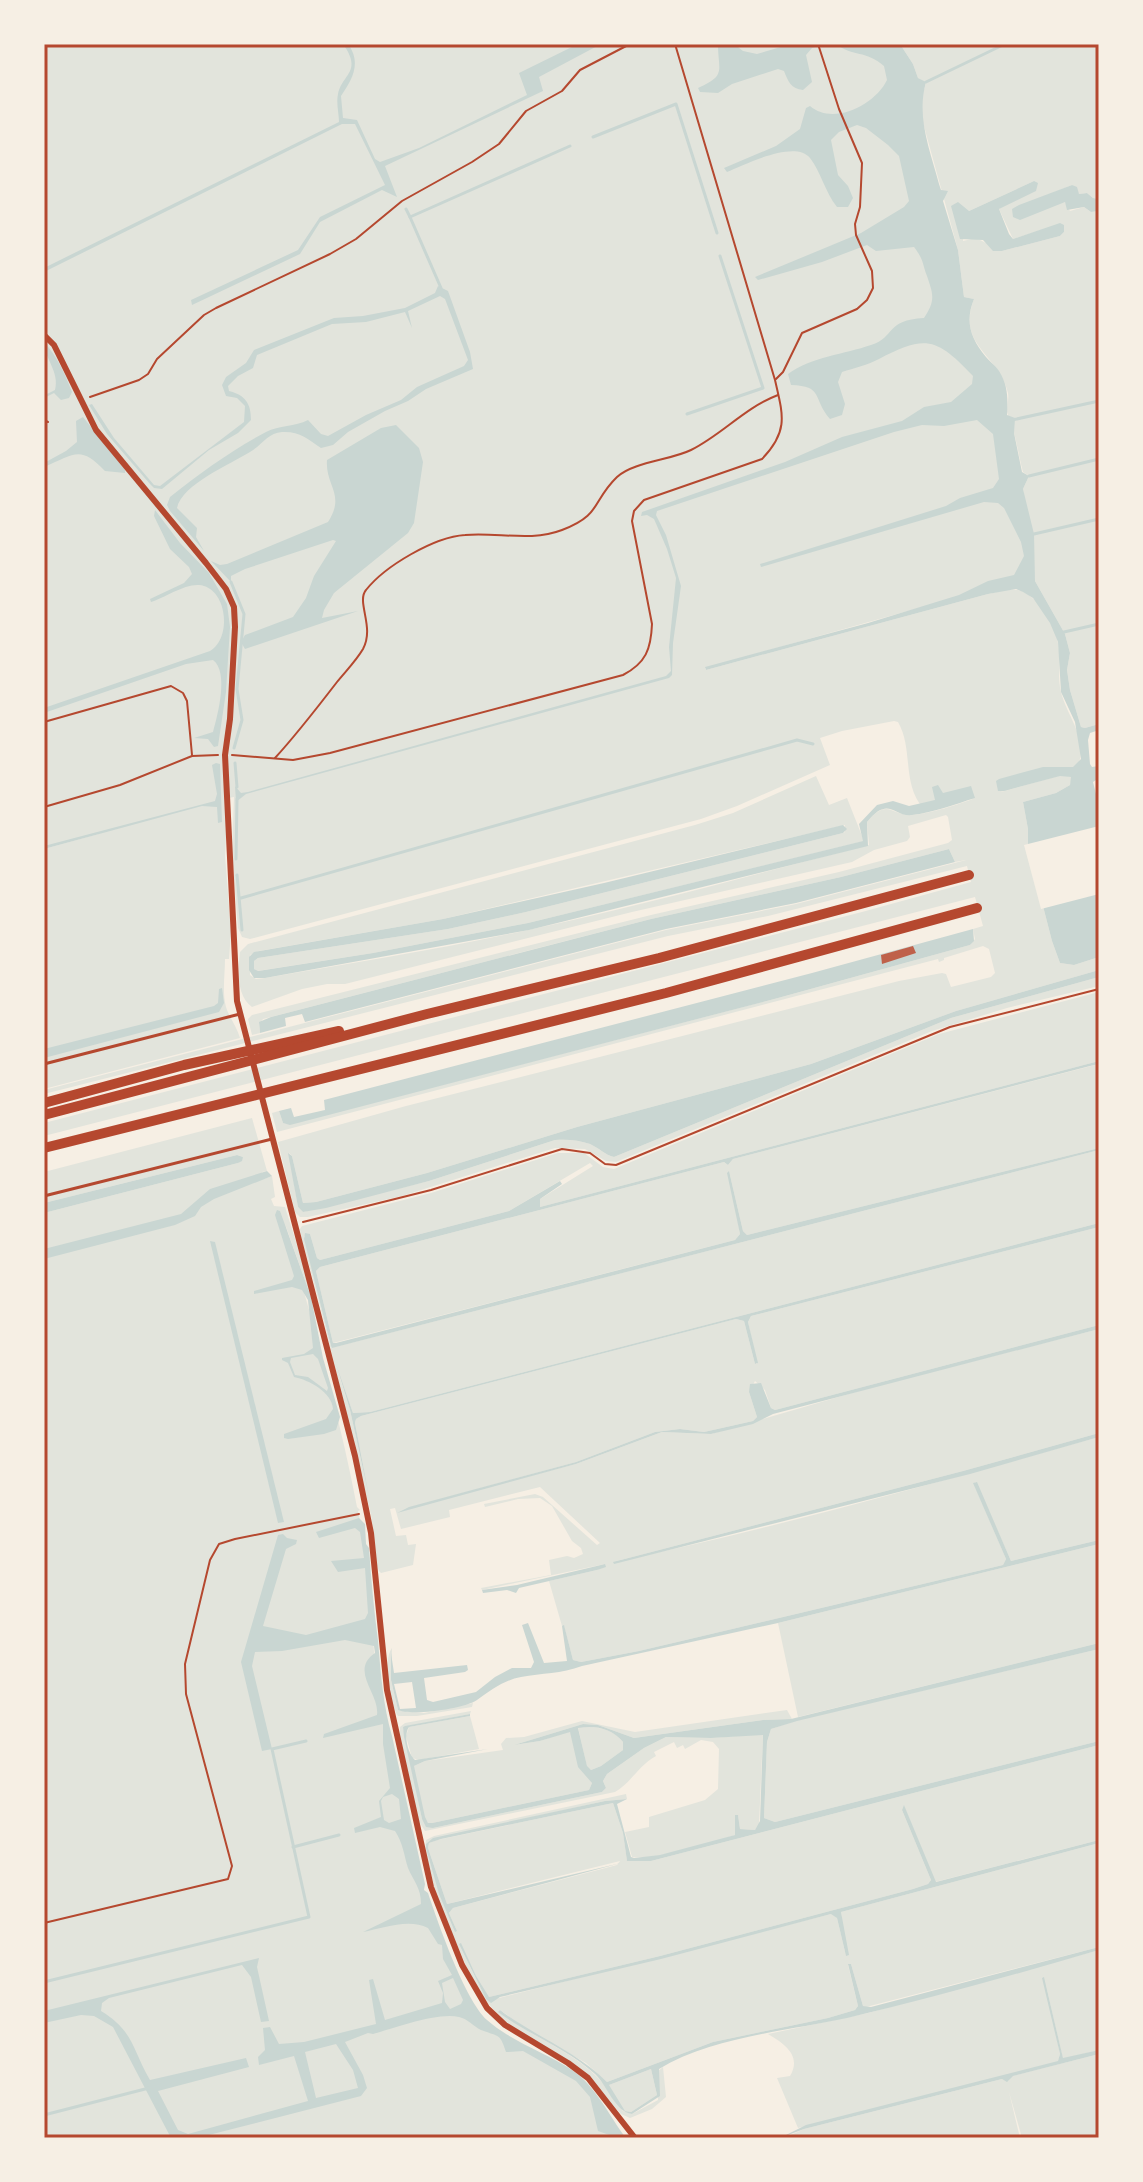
<svg xmlns="http://www.w3.org/2000/svg" width="1143" height="2182" font-family="'Roboto Condensed',sans-serif">
  <style>
    .green { fill: #e2e4dc; fill-rule: evenodd }
    .water { fill: #c9d6d2; fill-rule: evenodd }
    .pier { fill: #f6efe4 }
    .lines { fill: none; stroke-linecap: round; stroke-linejoin: round }
    .stream { stroke: #c9d6d2; stroke-width: 3 }
    .building { fill: #bf614a }
    .path { stroke: #b5482f; stroke-width: 2 }
    .service { stroke: #b5482f; stroke-width: 3 }
    .minor { stroke: #b5482f; stroke-width: 6 }
    .motorway { stroke: #b5482f; stroke-width: 10 }
    .neatline { fill: none; stroke: #b5482f; stroke-width: 3 }
  </style>
  <rect width="100%" height="100%" fill="#f6efe4"/>
  <g class="green">
    <path d="M44,44H888L986,393L1026,556L1025,578L705,668L706,670L988,594C997,592 1009,588 1018,590C1037,594 1055,625 1058,643C1061,659 1057,676 1061,692C1067,717 1090,740 1077,768L1001,792L1062,775L1072,777L1070,785L1056,793L1023,802L1028,829V848L1052,941L1060,963L1074,965L1099,957V970L956,1011L811,1064L577,1127L427,1173L316,1202L303,1203L292,1156L289,1153L298,1207L303,1212L429,1181L555,1140C567,1139 579,1140 590,1144C599,1148 605,1155 614,1157L951,1018L1099,977V986L1007,1008L932,1031L616,1162L606,1161L585,1149L555,1148L402,1196L308,1217H300L295,1212L278,1142L406,1106L899,981L942,973L946,974L951,987L991,977L995,973L989,949L983,946L944,958V960L939,962L938,959L277,1132L272,1113L279,1111L283,1123L290,1124L778,998L970,945L975,939L973,929L983,926L975,897L44,1136V1123L862,912L971,882L967,866L768,916L668,936L44,1094V1090L666,930L796,904L966,860L955,862L949,849L841,877L651,919L263,1019L259,1024L260,1033L252,1035L248,1019L252,1015L651,915L839,872L948,843L952,840L948,817L946,815L908,826L910,837L907,841L874,850L852,862L632,912L345,984H327L302,989L252,1007C236,996 238,969 240,952L248,944L695,825L733,813L816,776L829,805L847,798L864,841L528,923L373,953L257,971L254,969V961L258,958L448,929L526,912L843,833L845,832V825L443,919L259,951L250,955V975L256,979L265,978C353,963 441,949 528,930C642,906 755,874 869,845L867,822C888,797 891,816 912,815C929,814 960,804 975,798L924,809C901,784 914,750 898,722L894,721L842,731L820,738L830,765L737,806L701,819L250,939L242,937L238,928L232,853L234,797L228,798L225,856L231,932L229,959H225C225,974 222,992 226,1007C229,1017 237,1027 240,1038L44,1089V849L102,833L44,847Z"/>
    <path d="M900,44H1099V199L1093,198L1087,193L1079,194L1072,185L1013,209L1065,202L1070,211L1084,207L1091,212L1099,211V724L1085,728L1081,727L1070,690L1067,670L1070,653L1065,634L1035,581L1023,489L1029,476L1023,472C1019,457 1017,443 1013,429C1012,423 1008,418 1007,412C1007,406 1009,399 1008,393C999,354 956,346 974,299L964,297L958,250L922,119L921,99L926,83L918,78L913,64ZM1034,181L999,209L1013,239L1060,224L1064,232L1060,236L1002,251L976,238L963,241L965,210L969,211Z"/>
    <path d="M1099,992V1061L540,1207V1199L593,1166L590,1163L509,1211L320,1260L317,1258L310,1234L304,1236L331,1346L335,1347L1099,1150V1223L370,1412L353,1413L336,1365L350,1410L370,1501L355,1423L356,1419L361,1416L736,1319L744,1321L755,1364H757L748,1322L751,1316L1099,1227V1325L775,1410L771,1408L765,1390L755,1381L749,1392L757,1417L753,1421L704,1432L680,1429L655,1432L576,1462L397,1511L576,1464L662,1432L711,1434L883,1384L1099,1329V1433L963,1471L613,1562C777,1528 938,1482 1099,1437V1540L1011,1561L976,1482L974,1484L1006,1559L1003,1565L639,1651L581,1662L573,1660L564,1626H562L549,1581L597,1570L605,1564L482,1590L481,1588L551,1575L549,1560L567,1556L574,1558L583,1554L581,1548L572,1541L552,1506L540,1498L518,1499L485,1507L484,1504L535,1494L543,1497L597,1545L600,1543L540,1487L449,1510L450,1517L401,1529L395,1508L390,1509L396,1536L406,1535L408,1545L416,1544L413,1565L381,1573L379,1571C371,1552 375,1530 370,1510C346,1419 328,1328 301,1237L300,1229L302,1226L431,1193L558,1153H584L603,1167L614,1169L939,1034Z"/>
    <path d="M1099,1064V1148L747,1235L743,1231L729,1171L740,1234L735,1240L333,1343L316,1271L320,1267L724,1162L728,1165L733,1159Z"/>
    <path d="M252,1118L267,1171L262,1172L264,1179L272,1176L275,1197L271,1199L274,1206L285,1207L308,1280L311,1297L285,1224C311,1318 339,1411 357,1507L360,1510L358,1511L367,1560L377,1691L413,1853L431,1916L474,2013L490,2026L580,2079L625,2138H44V1213L238,1163L243,1157L237,1155L44,1203V1172Z"/>
    <path d="M1099,1544V1643L798,1717L778,1623Z"/>
    <path d="M392,1648L391,1680L398,1710L424,1713L473,1703L472,1707L417,1716H398C390,1703 382,1661 392,1648Z"/>
    <path d="M1099,1649V1741L775,1822L764,1818L767,1742L771,1729L798,1720Z"/>
    <path d="M787,1710L792,1719L763,1720L634,1738L598,1725L583,1724L514,1745L540,1741L570,1731L592,1783L589,1790L432,1823H428L424,1817L414,1770V1766L425,1761L503,1750L501,1744L506,1738L524,1737L582,1721L635,1732Z"/>
    <path d="M471,1711L470,1714L403,1727L422,1819L433,1828L602,1792L606,1788L603,1781L607,1774L644,1748L666,1737L711,1738L763,1734L759,1825L755,1830L740,1829L738,1815L735,1816V1835C710,1844 657,1860 632,1857L625,1832L649,1827V1817L705,1800L718,1789L719,1749L713,1742L701,1740L685,1749L683,1745L677,1748L674,1742L654,1752L656,1756C638,1766 631,1783 615,1792L425,1831L418,1820L400,1738V1727L405,1723Z"/>
    <path d="M470,1716L479,1749L419,1760L412,1758L406,1736L409,1727Z"/>
    <path d="M578,1727C595,1726 612,1728 623,1742V1750L601,1766L591,1770L587,1767Z"/>
    <path d="M1099,1745V1840L935,1882L904,1806L902,1810L931,1880L928,1884L913,1889L660,1956L489,1997L485,1994L459,1944L486,1999L491,2000L831,1914H835L837,1918L846,1956L841,1912L1099,1843V1947L866,2007L863,2006L851,1964L848,1965L858,2006L855,2010L828,2018L713,2042L607,2082L586,2063L527,2029L500,2010L499,2012C534,2039 580,2053 608,2089L609,2085L651,2069L657,2095L631,2112L625,2111L619,2104L623,2111L632,2114L658,2100L657,2072L663,2067L666,2097L652,2109L630,2118L621,2114L583,2071L505,2022L477,1991L438,1901L425,1851L426,1840L434,1836L626,1794L627,1799L605,1801L433,1839L427,1844C434,1874 440,1904 457,1931L449,1913L453,1908L617,1865L620,1861L447,1904L428,1848L429,1843L437,1840L613,1803L623,1833L627,1861H651Z"/>
    <path d="M1099,1950V2050L1063,2059L1044,1977L1060,2054L1058,2062L798,2128L777,2078L790,2076C802,2056 785,2044 768,2034L868,2013Z"/>
    <path d="M1099,2054V2138H1022L1009,2092L1020,2138H784L804,2129L1002,2079L1008,2081L1012,2076Z"/>
  </g>
  <g class="water">
    <path d="M343,44H348C362,63 352,80 341,96L343,118L357,120L375,159L380,162L419,148L527,95L519,73L578,44H601L539,77L543,91L385,166L397,197L382,190L320,222L300,254L192,305L191,300L298,250L320,217L385,185L355,124H342L44,272V268L339,122C339,114 336,103 338,94C342,74 363,72 343,44Z"/>
    <path d="M718,44H734L743,51L757,54L791,44H825L812,48L806,55L812,82L803,90C791,89 788,81 784,71L778,69L732,84L718,93L700,92L698,88C727,75 718,71 718,44Z"/>
    <path d="M836,44H900L913,64L918,78L926,82C916,117 930,150 939,184L941,190L948,191L943,201L958,250L964,297L974,299C965,321 970,338 986,357C990,362 996,366 999,371C1008,385 1008,399 1007,415L1015,418L1014,433L1022,472L1029,476L1023,489L1034,534L1035,581L1065,634L1070,653L1067,670L1070,690L1081,727L1085,728L1099,724V730L1090,733L1088,740L1090,764L1092,767L1099,766V778L1093,782L1099,806V957L1074,965L1060,963L1052,941L1028,848V829L1023,802L1056,793L1070,785L1071,777L1060,776L1004,791H998L996,781L999,779L1043,767H1073L1081,759L1075,722L1061,692L1058,642L1050,623L1033,598L1023,592L1016,589L988,594L706,670L705,667L868,623L959,595L988,581L1014,575L1024,556L1021,542L1004,508L998,503L984,502L761,567L760,564L946,506L960,498L993,488L999,479L993,434L977,420L944,426L922,425L894,432L657,511L656,515L666,535L681,586L673,643L672,675L669,678L246,794L236,802L235,786L241,793L248,792L666,676L671,671L669,647L676,578L667,549L654,519L647,515L641,516L642,512L785,462L842,437L902,421L924,407L951,402L972,384L973,376C937,338 926,334 879,359C868,365 854,368 842,372L838,382L845,404L842,415L830,419C812,398 824,386 791,385L788,374C811,357 845,354 871,345C896,337 885,320 924,318C936,300 933,294 927,276C922,263 924,260 914,247L876,251L867,245L822,262L758,280L755,277L861,233L904,207L909,201L899,156L888,145L866,128L857,125L839,132L831,140L838,175L848,186L853,198L848,207H837C825,192 821,172 810,158C795,139 744,165 727,172L724,168L776,146L800,129L806,108L810,106C833,126 875,105 887,80L884,66C866,50 853,57 836,44Z"/>
    <path d="M1034,181L1038,183L1036,191L999,209L1009,234L1013,239L1060,223L1064,225V232L1060,236L1002,251H993L983,240L960,239L951,206L958,202L969,211Z"/>
    <path d="M1072,185L1077,187L1079,194L1087,193L1093,198L1099,199V211L1091,212L1084,207L1067,210L1065,202L1020,220L1013,217L1012,209L1019,205Z"/>
    <path d="M438,286L448,291L470,352L473,369L426,389L408,401L385,411L348,432L333,445L321,448C308,439 299,431 282,432C268,433 262,445 250,452C231,464 182,484 177,508L197,528L196,537L204,551L170,511L167,505L170,497C200,473 232,450 266,432C279,425 295,427 308,420L321,434L328,436L366,415L401,400L417,387L464,366L468,360L445,299L440,296L408,311L412,328L405,312L366,322L332,324L257,355L253,368L238,376L228,386L229,391C245,395 251,403 251,420L238,433L209,450L162,489L154,488L150,484L107,434L89,405L92,404L114,438L154,485L160,486L244,422L245,406L237,398L226,396L222,385L226,377L246,363L254,350L334,318L363,316L405,308L435,293Z"/>
    <path d="M44,342C57,356 65,374 72,392L69,398L61,400L54,393L46,397L45,395L55,390C60,372 44,358 44,342Z"/>
    <path d="M83,417L125,470V473L105,471C80,445 75,454 44,467V463L66,451L77,442L76,421Z"/>
    <path d="M396,425L419,448L423,462L414,523L408,533L334,593L324,610L322,618L358,611L245,649L241,642L245,635L293,617L306,598L314,576L336,541L333,540L245,569L231,576V582L211,561L220,565L227,564L328,522C346,494 325,486 327,460L381,428Z"/>
    <path d="M155,510L180,543L209,573L227,604L230,627L226,692L218,746L214,747L208,739L194,738L213,732C218,714 229,672 213,660L186,664L44,713V708L210,651C233,638 227,587 199,585C184,584 164,598 151,602L150,599L184,583L192,574L189,567L170,549L154,516Z"/>
    <path d="M216,763L220,764L222,822L218,823L217,807L202,806L44,849V846L215,801L217,794L212,765Z"/>
    <path d="M938,785L943,793L971,786L975,798C956,804 932,813 912,815C893,817 889,795 867,822L868,846L529,930L265,978H254L249,970V957L254,952L443,919L604,883L843,825L847,829L843,833L526,912L448,929L258,958L254,961V969L258,971L373,953L528,923L863,841L859,824L877,805L893,801L909,806L935,800L932,787Z"/>
    <path d="M949,849L955,862L796,903L666,929L305,1022L302,1014L285,1018L286,1026L260,1033L259,1022L271,1017L651,919L841,877Z"/>
    <path d="M973,929L974,941L970,945L778,998L290,1125L283,1123L279,1111L291,1108L294,1117L325,1110L324,1100L812,973Z"/>
    <path d="M1099,970V977L951,1018L614,1157C605,1155 599,1148 590,1144C579,1140 567,1139 555,1140L429,1181L326,1208L303,1212L298,1207L288,1153L292,1156L303,1203L316,1202L427,1173L577,1127L811,1064L956,1011Z"/>
    <path d="M222,988L224,1003L219,1012L44,1058V1049L214,1006L218,1003L219,989Z"/>
    <path d="M1099,1061V1064L1090,1066L733,1159L728,1165L724,1162L320,1267L316,1271L333,1343H336L735,1240L740,1234L727,1173L729,1171L743,1231L747,1235L1099,1148V1150L332,1348L331,1346L304,1239L305,1233L310,1234L317,1258L320,1260L509,1211L560,1181L562,1184L540,1199V1207Z"/>
    <path d="M237,1155L243,1157L242,1161L238,1163L44,1213V1203Z"/>
    <path d="M267,1171L272,1176L214,1199L201,1207L195,1216L175,1225L44,1259V1249L181,1214L210,1189Z"/>
    <path d="M277,1210L280,1211L311,1297L323,1358L340,1417L336,1430L324,1434L288,1439L284,1438V1434L326,1419L333,1409C332,1392 309,1380 294,1377L288,1363L282,1360V1358L304,1354L313,1348L308,1300L302,1290L292,1287L254,1294V1291L292,1280L294,1276L275,1215ZM313,1354L318,1359L328,1388L327,1391L308,1377L295,1375L290,1362L291,1358Z"/>
    <path d="M1099,1223V1227L751,1316L748,1322L758,1363L755,1364L744,1321L736,1319L361,1416L356,1419L355,1423L370,1501L350,1410L336,1364L353,1413L370,1412Z"/>
    <path d="M210,1241L215,1242L284,1522L278,1523Z"/>
    <path d="M1099,1325V1329L773,1414L753,1424L711,1434L662,1432L576,1464L397,1513L409,1507L576,1462L655,1432L680,1429L704,1432L753,1421L757,1417L749,1392L750,1384L761,1383L771,1408L775,1410Z"/>
    <path d="M1099,1433V1437L970,1474L614,1564L613,1562L963,1471Z"/>
    <path d="M977,1482L1011,1561L1099,1540V1544L778,1623L582,1666C561,1674 542,1673 521,1677C504,1680 490,1691 477,1700C464,1709 412,1716 398,1710L391,1680V1653L394,1673L467,1665L468,1670L465,1672L424,1678L427,1700L433,1702L476,1692L495,1677L512,1668H531L534,1662L522,1625L528,1623L544,1663L567,1661L562,1626L564,1625L573,1660L581,1662L639,1651L1003,1565L1006,1559L973,1483ZM412,1682L416,1708L400,1709L394,1684Z"/>
    <path d="M359,1518L365,1524L366,1544L369,1548C371,1579 374,1610 378,1641C381,1676 383,1705 392,1736L425,1884L424,1890L428,1893C438,1923 465,2000 487,2020C512,2042 545,2052 572,2070C596,2086 609,2116 626,2138H618L598,2131L590,2097L576,2081L523,2051L506,2052C500,2033 499,2037 481,2030C473,2026 468,2019 459,2017C438,2012 395,2028 373,2034L368,2033L345,2042L363,2075L367,2088L361,2096L197,2138H171L113,2027L94,2016L81,2015L44,2023V2011L259,1958L257,1967L269,2021L261,2022L251,1977L242,1965L109,1998L102,2003L101,2011C134,2031 132,2049 150,2080L246,2058L249,2067L158,2091L178,2130L188,2134L308,2101L294,2056L259,2065L258,2057L265,2050L263,2028L270,2027L279,2044L304,2042L376,2024L369,1980L373,1979L385,2020L442,2003L443,1993L438,1981L452,1975L443,1959L442,1945L438,1944L428,1928C409,1918 383,1928 363,1932L421,1904C421,1888 414,1882 408,1868C404,1855 403,1843 395,1831L380,1827L355,1833L354,1828L381,1817L379,1801L390,1788L383,1744V1724L323,1738L324,1734L377,1715C380,1693 349,1671 375,1653L374,1646L345,1640L282,1651L255,1652L252,1666L272,1749L262,1751L241,1662L278,1535L283,1534L287,1538L297,1540L296,1544L286,1549L263,1626L306,1635L365,1619L368,1613L365,1568L338,1572L331,1561L364,1558L360,1532L355,1528L319,1538L316,1532ZM392,1794L399,1799L401,1819L389,1823L384,1820L381,1801L383,1797ZM453,1978L463,2000L461,2004L450,2009L445,2002L442,1983ZM336,2044L353,2070L358,2088L316,2098L305,2052Z"/>
    <path d="M605,1564L606,1567L597,1570L519,1588L516,1593L507,1590L483,1593L482,1590L517,1585Z"/>
    <path d="M1099,1643V1649L797,1721L771,1729L767,1742L764,1818L775,1822L1099,1741V1745L651,1861H627L623,1833L613,1803L441,1839L429,1843L428,1848L447,1904L621,1863L453,1908L449,1913L457,1931L455,1932L439,1894L426,1848V1844L433,1838L605,1801L627,1799L617,1804L631,1857L634,1858L660,1855L735,1835V1815H738L740,1829L755,1830L760,1821L763,1735L711,1738L666,1737L644,1748L607,1774L603,1781L606,1788L602,1792L433,1828L426,1827L422,1819L404,1737L403,1727L405,1726L470,1714V1716L409,1727C403,1735 408,1754 415,1760L488,1749L425,1761L414,1766L425,1817L428,1823H432L589,1790L592,1783L578,1767L570,1732L540,1741L514,1745L583,1724L598,1725L634,1738L763,1720L791,1719ZM578,1728C594,1725 612,1728 623,1742V1750L601,1766L591,1770L587,1766Z"/>
    <path d="M904,1805L936,1882L1099,1840V1843L841,1912L849,1955L846,1956L837,1918L831,1914L661,1959L500,1997L491,2003L486,1999L459,1944L461,1943L476,1976L489,1997L660,1956L913,1889L928,1884L931,1880L902,1810Z"/>
    <path d="M1099,1947V1950C1017,1974 932,1998 847,2018C787,2031 711,2037 659,2069L660,2096L632,2114C615,2112 607,2085 595,2074C566,2048 529,2035 498,2012L500,2010C534,2036 576,2051 607,2082L713,2042L828,2018L855,2010L858,2006L848,1964H851L863,2006L871,2007ZM651,2069L657,2095L631,2112L625,2111L609,2085Z"/>
    <path d="M1044,1977L1063,2058L1099,2050V2054L1013,2076L1007,2082L1002,2079L804,2129L780,2138L806,2125L1058,2061L1060,2054L1042,1978Z"/>
  </g>
  <path class="pier" d="M1099,826V894L1041,909L1024,845Z"/>
  <g class="lines">
    <g class="stream">
      <path d="M926,82L1005,44"/>
      <path d="M593,137L676,104L717,233"/>
      <path d="M406,209L410,217L570,146"/>
      <path d="M410,217L441,288"/>
      <path d="M687,414L763,388L720,256"/>
      <path d="M1012,420L1099,401"/>
      <path d="M1029,476L1099,459"/>
      <path d="M1034,534L1099,519"/>
      <path d="M231,582L244,614L237,689L242,720L234,748"/>
      <path d="M1064,632L1099,624"/>
      <path d="M235,763L237,787"/>
      <path d="M236,859L237,799"/>
      <path d="M237,875L242,930"/>
      <path d="M241,898L797,740L813,744"/>
      <path d="M293,1847L339,1835"/>
      <path d="M44,1982L309,1917L272,1749L306,1741"/>
      <path d="M44,2115L149,2088"/>
    </g>
  </g>
  <path class="building" d="M913,946L916,953L882,964L881,955Z"/>
  <g class="lines">
    <g class="path">
      <path d="M776,379L783,372L802,333L857,309L867,300L873,288L872,271L856,235L855,224L860,207L862,163L839,109L818,44"/>
      <path d="M90,397L139,380L148,374L157,359L204,315L216,308L330,254L356,239L402,201L472,162L499,144L526,111L562,91L580,70L630,44"/>
      <path d="M44,420L48,422"/>
      <path d="M44,722L171,686L183,693L187,701L192,755"/>
      <path d="M232,755L293,760L330,753L623,675C646,663 651,649 652,624L632,521L634,511L644,500L762,459C789,431 783,415 775,380L675,44"/>
      <path d="M275,758C297,734 317,708 337,682C345,672 356,661 363,649C375,627 356,602 366,590C385,566 434,537 465,535C497,532 531,542 562,530C602,515 592,501 617,477C633,462 671,460 691,450C723,434 744,408 778,395"/>
      <path d="M44,807L120,785L192,756L218,755"/>
      <path d="M303,1222L431,1190L562,1149L590,1153L605,1164L616,1165L950,1027L1099,989"/>
      <path d="M44,1923L228,1879L232,1866L186,1694L185,1664L210,1560L219,1544L235,1539L359,1514"/>
    </g>
    <g class="service">
      <path d="M44,1064L240,1014"/>
      <path d="M44,1196L272,1139"/>
    </g>
    <path class="minor" d="M44,335L54,345L96,430L206,563L226,589L234,607L235,627L230,719L225,755L237,1001L355,1456L371,1533L387,1690L431,1887L462,1965L487,2008L505,2025L568,2063L588,2078L635,2138"/>
    <g class="motorway">
      <path d="M44,1103L184,1065L339,1031"/>
      <path d="M44,1115L427,1014L659,958L969,875"/>
      <path d="M44,1148L666,993L977,908"/>
    </g>
  </g>
  <rect width="1143" height="2182" fill="none" stroke="#f6efe4" stroke-width="92"/>
  <rect x="46" y="46" width="1051" height="2090" class="neatline"/>
</svg>
